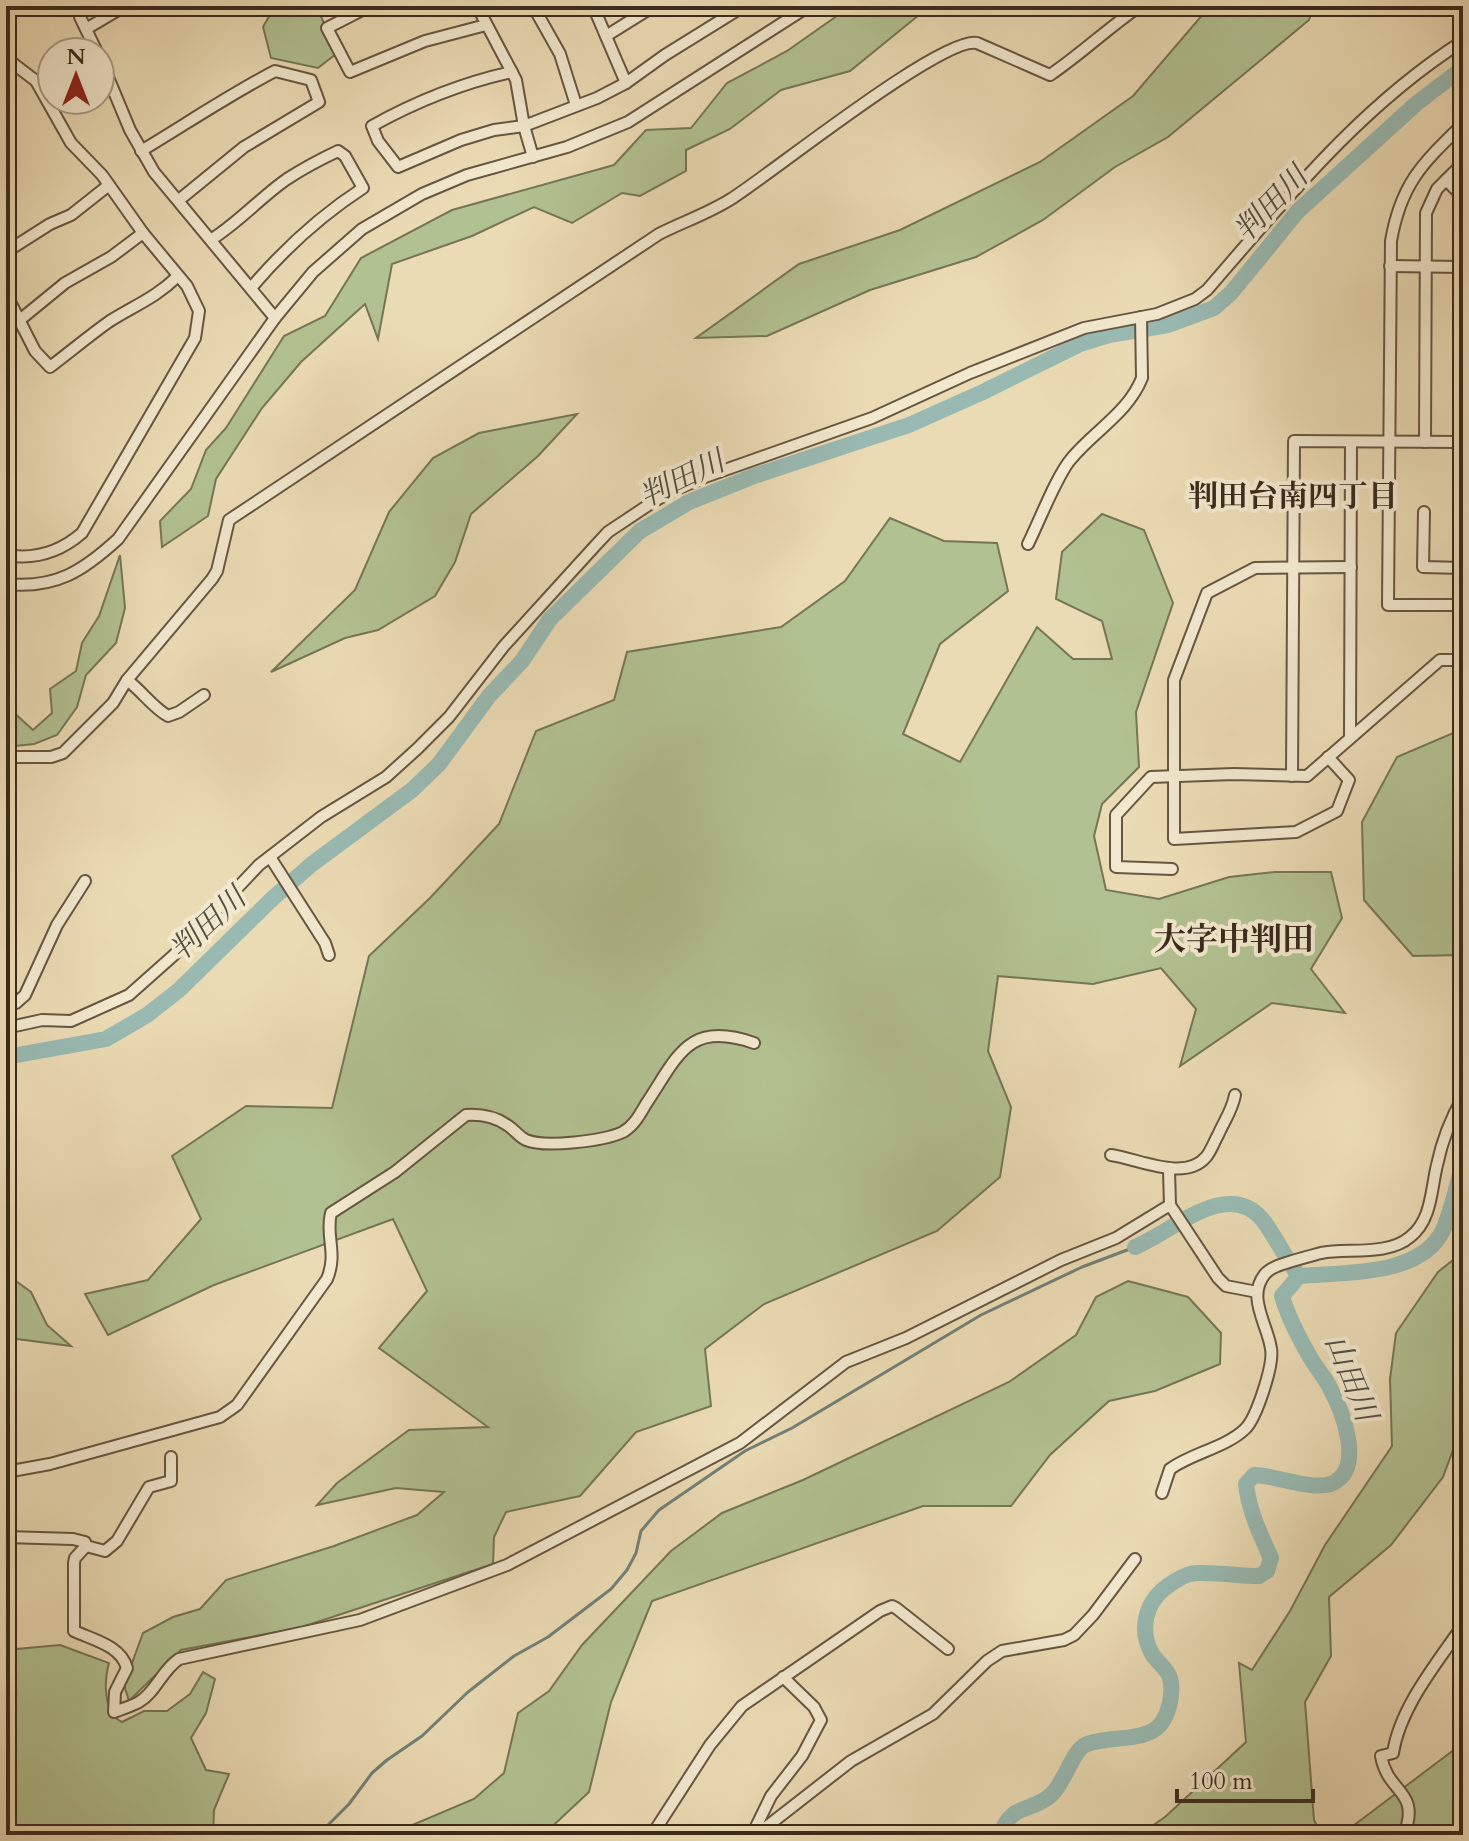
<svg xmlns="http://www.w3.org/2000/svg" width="1469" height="1841" font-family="Cardo,'Noto Serif JP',serif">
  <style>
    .green { fill: #b2c191; stroke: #767656; stroke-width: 2 }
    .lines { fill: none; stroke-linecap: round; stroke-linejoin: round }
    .stream { stroke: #738077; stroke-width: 3 }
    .river { stroke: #99bab3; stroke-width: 16 }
    .minor-casing { stroke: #665642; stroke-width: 14 }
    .minor { stroke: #f2e8ce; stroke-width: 10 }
    .labels { text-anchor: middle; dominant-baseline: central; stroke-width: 8; stroke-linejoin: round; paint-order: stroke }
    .water-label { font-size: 30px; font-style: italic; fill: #524e42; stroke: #f2e8ce }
    .neighbourhood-label { font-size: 30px; font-weight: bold; fill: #3a2a1c; stroke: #f2e8ce }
    .quarter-label { font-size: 32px; font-weight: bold; fill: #3a2a1c; stroke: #f2e8ce }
  </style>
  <rect width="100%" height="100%" fill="#ebdbb4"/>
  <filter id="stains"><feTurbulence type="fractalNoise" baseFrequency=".0025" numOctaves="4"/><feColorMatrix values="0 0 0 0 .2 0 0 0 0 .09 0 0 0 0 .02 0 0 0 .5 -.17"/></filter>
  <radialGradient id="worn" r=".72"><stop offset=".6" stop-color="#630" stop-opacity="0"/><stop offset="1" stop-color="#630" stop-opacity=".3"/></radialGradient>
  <g class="green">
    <path d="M275,6H317L336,54L318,68L271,58L263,27Z"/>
    <path d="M851,6H930L850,71L781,90L730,129L686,150V171L640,196L622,193L572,223L534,207L472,236L392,264L378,339L365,304L301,362L262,408L216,479L208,516L162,547L160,521L191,489L206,450L226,428L284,336L325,316L361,258L452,210L614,165L646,130L691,128L727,83L787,51Z"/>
    <path d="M1210,6H1314L1309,20L1168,137L1115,167L1043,220L976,257L870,290L767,336L696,338L799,264L900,230L1040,162L1133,96Z"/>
    <path d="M577,414L538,456L471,514L455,562L435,596L378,630L345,638L271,672L355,590L389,512L433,458L479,433Z"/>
    <path d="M1102,514L1144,530L1173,603L1136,712L1139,767L1102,804L1094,836L1106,890L1159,899L1229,877L1275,872H1331L1342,918L1311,969L1345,1013L1272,1003L1180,1066L1196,1009L1161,968L1093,984L998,976L988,1051L1011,1107L1000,1177L937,1231L764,1304L705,1349L711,1406L636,1432L580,1496L506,1512L494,1537L493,1564L299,1628L181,1650L129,1701L124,1685L143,1633L173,1617L200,1609L226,1580L334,1546L417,1515L444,1492L396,1488L317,1505L337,1483L409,1430L488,1427L379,1348L427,1291L393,1219L214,1285L108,1335L85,1294L148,1280L201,1219L172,1156L246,1106L332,1108L369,956L430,898L499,824L536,731L614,700L627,652L781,627L845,581L890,518L944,541L997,543L1008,591L940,644L903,734L960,762L1037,627L1073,659H1112L1102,621L1056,599L1062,552Z"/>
    <path d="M120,555L125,608L116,643L86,675L77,707L57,735L34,744L6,747V717L12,711L33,730L52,713L50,689L76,671L82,643L99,616Z"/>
    <path d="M1453,733L1463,758V955L1413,956L1364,900L1362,822L1397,757Z"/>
    <path d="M1463,1252V1423L1443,1477L1391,1545L1329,1597L1331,1656L1305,1702L1314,1820L1322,1835H1139L1165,1817L1246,1742L1239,1663L1252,1670L1290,1611L1325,1545L1392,1446L1390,1379L1396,1333L1438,1272Z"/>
    <path d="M6,1274L31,1292L47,1325L71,1346L17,1339L6,1329Z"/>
    <path d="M1128,1281L1188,1297L1221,1333L1220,1364L1155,1391L1109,1401L1050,1455L1011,1506H923L652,1601L611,1702L589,1792L543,1835H394L398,1831L474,1799L504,1773L518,1713L549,1691L582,1645L671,1551L722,1513L803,1480L1009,1382L1076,1335L1096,1297Z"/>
    <path d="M60,1645L109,1663C104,1682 105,1696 111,1715L122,1722L144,1711H167L190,1694L203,1672L215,1679L206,1713L191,1738L206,1770L229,1774L214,1810L213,1835H6V1650Z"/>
    <path d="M1463,1743V1835H1341Z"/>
  </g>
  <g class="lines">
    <path class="stream" d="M318,1835L349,1804L372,1773L387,1760L422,1736L468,1692L514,1656L548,1637L611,1589L627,1570L636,1553L641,1531L659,1510L745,1451L792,1428L981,1315L1082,1267L1135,1247"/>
    <g class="river">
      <path d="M6,1057L106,1039L147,1015L179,990L273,898L312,864L412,790L439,764L489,696L522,661L550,619L640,531L689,502L754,476L909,425L983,392L1080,344L1109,335L1168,325L1214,308L1231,293L1298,211L1417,103L1463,68"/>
      <path d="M1135,1247C1172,1232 1227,1178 1262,1219C1276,1237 1285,1258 1299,1276"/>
      <path d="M1299,1276C1343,1272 1421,1277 1443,1230C1452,1210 1457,1185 1463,1163"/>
      <path d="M1000,1835C1012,1802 1031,1813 1051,1795C1064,1784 1072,1752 1085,1745C1106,1735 1144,1743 1160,1725C1169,1714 1174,1692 1170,1678C1167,1668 1157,1662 1152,1654C1139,1630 1145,1604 1165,1588C1174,1581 1186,1573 1198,1573C1218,1572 1239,1576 1259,1576L1267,1571L1271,1558C1260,1534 1249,1511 1246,1484L1254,1475C1276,1475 1313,1492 1333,1483C1365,1468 1342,1410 1330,1388C1325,1377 1316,1368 1310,1357C1299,1338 1288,1317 1282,1296L1299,1276"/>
    </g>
    <defs>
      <g id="minor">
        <path d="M80,6V17L97,52"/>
        <path d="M370,6L327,28L350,72L425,41L486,25"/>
        <path d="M477,6L516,80L524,126L533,157"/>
        <path d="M533,6L560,54L576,105"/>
        <path d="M593,6L626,83"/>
        <path d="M86,29L125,6"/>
        <path d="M606,36L654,6"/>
        <path d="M6,58L36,81L71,143L102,175L143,233L187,286L199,311L195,338L82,533C60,552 35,560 6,555"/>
        <path d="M100,58L130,130L154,172L275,318"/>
        <path d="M512,72C462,83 417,101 372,126L378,141L398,167L461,140L494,130L524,126L597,98L626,83L665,55L744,6"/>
        <path d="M1463,124C1423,163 1401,183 1391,241L1388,605H1463"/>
        <path d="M141,151C186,124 229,95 275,71L311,80L319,102L244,147L179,200"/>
        <path d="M1446,180L1463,197"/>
        <path d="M212,239C239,222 261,197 287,179C304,168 321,159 338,151L345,156L363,188C320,216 284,249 251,288"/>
        <path d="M6,252L50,224L71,215L109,185"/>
        <path d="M1390,266L1463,267"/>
        <path d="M6,294L35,351L50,367C70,352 90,335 110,321C137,304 154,299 178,276"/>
        <path d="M21,319L65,283L111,257L143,233"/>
        <path d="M1425,442L1426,213L1437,189L1463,163"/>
        <path d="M1424,512L1423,567L1463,568"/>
        <path d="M1028,544C1039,522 1057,475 1071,459C1094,431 1128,413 1142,378L1141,317"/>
        <path d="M6,584C56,589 83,571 118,539L275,318L313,272L362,229L422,194L467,175L567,147L628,122L809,6"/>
        <path d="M127,680C142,691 152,707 168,716L179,712L204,695"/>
        <path d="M1350,738L1351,442"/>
        <path d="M6,757H51L63,753L113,703L127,680L212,579L217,571L229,520L659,234C683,222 709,213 731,199C771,174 942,36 977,43L1050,75C1081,54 1108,28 1140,6"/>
        <path d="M1328,757L1349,780L1337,811L1296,832L1174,839V680L1207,593L1255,568L1351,567"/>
        <path d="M1292,776L1294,441L1463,442"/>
        <path d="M270,857L325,943L329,955"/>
        <path d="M1172,869L1116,867V815L1151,777L1234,774L1307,776L1440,660H1463"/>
        <path d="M6,1005L16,1003L25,995L57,925L85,881"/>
        <path d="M6,1028L42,1020L71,1021L129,995L174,955L259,865L321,817L386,777L417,749L449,717L504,646L595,546L608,532L653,502L674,490L705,477L872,418L970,373L1084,328L1157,314L1195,299L1207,290C1286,199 1361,106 1463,41"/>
        <path d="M1111,1155C1139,1159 1185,1182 1206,1157C1211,1151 1214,1142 1218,1135C1224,1121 1232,1111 1235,1095"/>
        <path d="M1169,1170L1170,1205"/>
        <path d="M6,1472L50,1464L220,1417L237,1405L327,1279C338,1253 325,1236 331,1213L395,1172L466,1115C481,1114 494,1116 507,1125C514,1129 519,1137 526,1140C545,1148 604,1141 623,1132C634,1126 640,1114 646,1104C678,1056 688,1020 754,1043"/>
        <path d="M1162,1493L1170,1469C1192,1453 1225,1448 1245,1429C1256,1419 1274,1365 1271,1349C1268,1325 1246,1297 1265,1274C1270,1268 1279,1265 1286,1263C1298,1259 1310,1256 1321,1253C1348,1248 1388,1256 1410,1237C1432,1220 1431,1189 1437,1165C1442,1141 1451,1118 1463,1097"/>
        <path d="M6,1537L73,1539L85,1542L86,1546L105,1551L117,1541L149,1487L171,1481V1457"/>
        <path d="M86,1546L75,1558L74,1563V1631C94,1640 121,1646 127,1668L115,1692L114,1712C122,1709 132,1706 139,1702C156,1692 162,1670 179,1659L360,1620L507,1565L740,1443L846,1362L906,1338L1061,1260L1116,1238L1170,1205L1218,1278L1226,1286L1257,1292"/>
        <path d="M652,1835L710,1745L742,1706L880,1611L892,1606L896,1608L948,1649"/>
        <path d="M752,1835L771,1796L802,1756L821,1720L814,1707L783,1677"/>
        <path d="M756,1835L851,1761L933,1714L987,1661L1002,1651L1064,1640L1074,1635L1093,1615L1135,1559"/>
        <path d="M1404,1835C1421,1789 1388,1795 1381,1756L1393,1753C1400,1707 1437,1663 1463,1625"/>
      </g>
    </defs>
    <use href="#minor" class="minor-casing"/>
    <use href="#minor" class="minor"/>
  </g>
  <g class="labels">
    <g class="water-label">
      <text transform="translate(1271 204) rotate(-46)">判田川</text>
      <text transform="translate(682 479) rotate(-26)">判田川</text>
      <text transform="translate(208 924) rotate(-43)">判田川</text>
      <text transform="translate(1351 1378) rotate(68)">山田川</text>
    </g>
    <g class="neighbourhood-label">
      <text x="1293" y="496">判田台南四丁目</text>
    </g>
    <g class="quarter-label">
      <text x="1234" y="940">大字中判田</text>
    </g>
  </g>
  <rect width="1469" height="1841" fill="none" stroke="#ebdbb4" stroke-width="32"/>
  <rect x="8" y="8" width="1453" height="1825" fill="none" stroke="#3a2a1c" stroke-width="4"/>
  <rect x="16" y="16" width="1437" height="1809" fill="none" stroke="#3a2a1c" stroke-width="2"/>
  <g transform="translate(76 76)"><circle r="38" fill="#f2e8ce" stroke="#a89c87" stroke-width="2"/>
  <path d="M0-6L14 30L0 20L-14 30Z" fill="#8f2418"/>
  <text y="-12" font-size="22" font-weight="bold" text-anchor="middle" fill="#3a2a1c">N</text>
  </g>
  <path d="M1177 1789v12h136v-12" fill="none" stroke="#3a2a1c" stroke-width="4"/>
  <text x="1189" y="1789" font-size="24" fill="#3a2a1c" stroke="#f2e8ce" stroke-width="6" paint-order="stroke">100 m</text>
  <rect width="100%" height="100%" filter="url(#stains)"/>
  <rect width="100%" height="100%" fill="url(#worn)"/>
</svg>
